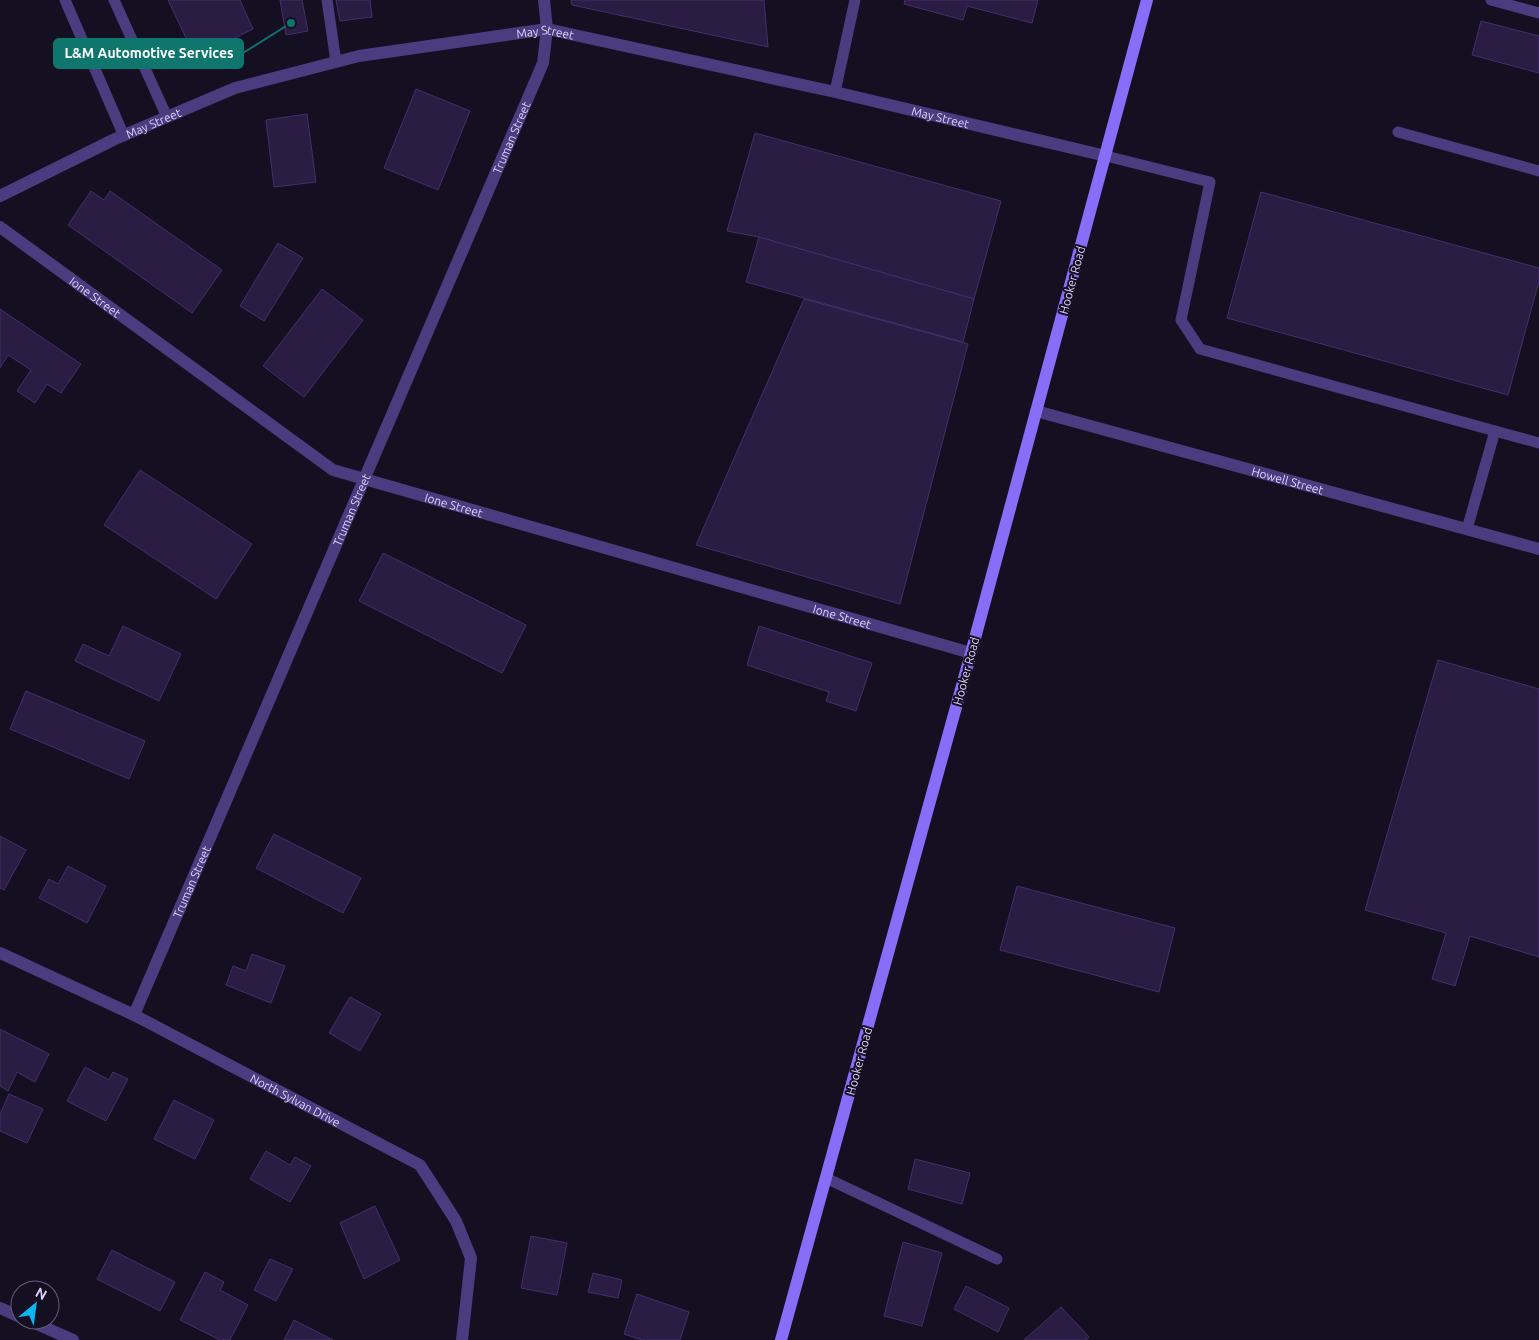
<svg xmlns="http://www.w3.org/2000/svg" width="1539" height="1340" font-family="Ubuntu,sans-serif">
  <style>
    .building { fill: #2a1c42; stroke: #452f6d }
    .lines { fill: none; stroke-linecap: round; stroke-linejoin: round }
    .service { stroke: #493c7f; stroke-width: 11 }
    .minor { stroke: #493c7f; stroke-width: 12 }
    .secondary { stroke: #876ef8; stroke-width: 12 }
    .labels { text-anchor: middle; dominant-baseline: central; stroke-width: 4; stroke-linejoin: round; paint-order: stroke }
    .street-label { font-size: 12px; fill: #ded3fd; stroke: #150f22 }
    .leader { fill: none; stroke: #0f766e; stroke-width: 2 }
    .callout-dot { fill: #0f766e; stroke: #150f22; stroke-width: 2 }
    .callout { fill: #0f766e; stroke: #0f766e; stroke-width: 2 }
    .callout-label { font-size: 14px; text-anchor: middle; font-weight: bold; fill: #fff }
  </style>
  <rect width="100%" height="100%" fill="#150f22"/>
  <g class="building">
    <path d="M168,0H240L253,29L195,57Z"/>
    <path d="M280,0H302L308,31L286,35Z"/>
    <path d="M336,0H370L372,17L340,21Z"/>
    <path d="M571,0H764L768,47L572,5Z"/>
    <path d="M905,0H1038L1032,23L967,6L963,20L904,4Z"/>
    <path d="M1481,21L1539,36V73L1472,55Z"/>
    <path d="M416,89L470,111L438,190L384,168Z"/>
    <path d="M307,114L316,182L274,187L266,120Z"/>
    <path d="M755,133L1001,201L974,299L759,237L727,231Z"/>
    <path d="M91,191L104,200L110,191L222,270L192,313L68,225Z"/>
    <path d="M1261,192L1539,268V281L1508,395L1227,318Z"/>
    <path d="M759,237L974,299L963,342L746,282Z"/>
    <path d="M278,243L303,258L264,321L240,306Z"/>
    <path d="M322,289L363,320L304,397L263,366Z"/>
    <path d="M804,299L968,344L900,604L696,545Z"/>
    <path d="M0,309L81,364L61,393L47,384L35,403L17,391L31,370L8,355L0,368Z"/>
    <path d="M140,470L252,544L216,599L104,525Z"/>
    <path d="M383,553L526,625L502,673L359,601Z"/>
    <path d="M123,626L181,654L159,701L75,661L83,644L109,656Z"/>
    <path d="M759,626L872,663L856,711L826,701L829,692L747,665Z"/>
    <path d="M1438,660L1539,689V957L1470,936L1455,986L1432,979L1446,933L1365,910Z"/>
    <path d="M26,691L145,741L129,779L10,729Z"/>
    <path d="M274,834L361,878L343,913L256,868Z"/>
    <path d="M0,836L26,850L4,890L0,888Z"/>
    <path d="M68,866L106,886L87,923L39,898L49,879L58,884Z"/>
    <path d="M1017,886L1175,928L1159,992L1000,950Z"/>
    <path d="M252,954L285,966L271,1003L226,985L233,966L246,971Z"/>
    <path d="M350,997L381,1014L360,1051L329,1033Z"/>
    <path d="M0,1029L49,1054L35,1082L17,1072L8,1091L0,1086Z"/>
    <path d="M85,1067L109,1080L113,1072L128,1079L106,1121L67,1101Z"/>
    <path d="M9,1094L43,1109L27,1143L0,1131V1114Z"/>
    <path d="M174,1100L214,1120L195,1159L154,1139Z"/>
    <path d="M266,1151L290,1165L295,1157L311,1166L290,1202L250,1179Z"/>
    <path d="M915,1159L970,1173L962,1204L908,1189Z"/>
    <path d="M375,1206L400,1260L364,1279L340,1223Z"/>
    <path d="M531,1236L567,1243L557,1295L521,1288Z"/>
    <path d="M903,1242L942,1253L922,1326L884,1316Z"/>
    <path d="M112,1250L175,1282L160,1311L97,1279Z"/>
    <path d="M270,1259L293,1269L276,1301L254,1290Z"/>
    <path d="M205,1272L224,1282L220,1290L248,1305L230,1340H220L180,1320Z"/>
    <path d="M593,1273L622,1280L618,1298L588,1292Z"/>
    <path d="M966,1286L1009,1308L998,1332L954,1309Z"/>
    <path d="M637,1294L689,1312L680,1340H642L624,1334Z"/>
    <path d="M1061,1307L1089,1337L1086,1340H1024Z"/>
    <path d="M294,1320L333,1340H284Z"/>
  </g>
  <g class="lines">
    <g class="service">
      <path d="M65,0L124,136"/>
      <path d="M114,0L167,117"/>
      <path d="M327,0L336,62"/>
      <path d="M1491,0L1539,13"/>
      <path d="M835,92L855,0"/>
      <path d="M1398,132L1539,171"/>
      <path d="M1106,156L1210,182L1181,320L1200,349L1495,431L1467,529"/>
      <path d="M1495,431L1539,443"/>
      <path d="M826,1178L997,1259"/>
    </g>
    <g class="minor">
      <path id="s1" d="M0,196L115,139L235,88L359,56L547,29L835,92L1106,156"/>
      <path id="s2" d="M0,227L333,470L971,653"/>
      <path id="s3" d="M1036,411L1539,549"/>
      <path id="s4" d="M0,953L134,1015L420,1165L456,1221L471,1258L462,1340"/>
      <path id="s5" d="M134,1015L543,63L547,29L544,0"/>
      <path d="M0,1308L20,1317"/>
      <path d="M28,1320L73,1340"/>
    </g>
    <path class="secondary" d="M781,1340L971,653L1147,0"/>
  </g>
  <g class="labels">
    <g class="street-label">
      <text stroke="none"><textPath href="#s1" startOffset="575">May Street</textPath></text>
      <text stroke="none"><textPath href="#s1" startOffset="980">May Street</textPath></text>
      <text stroke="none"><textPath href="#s1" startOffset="170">May Street</textPath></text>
      <text stroke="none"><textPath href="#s5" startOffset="955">Truman Street</textPath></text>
      <text transform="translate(1072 280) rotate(-75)">Hooker Road</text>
      <text stroke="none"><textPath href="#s2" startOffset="118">Ione Street</textPath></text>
      <text stroke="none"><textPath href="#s3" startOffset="261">Howell Street</textPath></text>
      <text stroke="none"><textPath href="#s2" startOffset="538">Ione Street</textPath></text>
      <text stroke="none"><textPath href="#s5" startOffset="550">Truman Street</textPath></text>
      <text stroke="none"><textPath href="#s2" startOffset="942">Ione Street</textPath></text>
      <text transform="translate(966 671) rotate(-75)">Hooker Road</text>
      <text stroke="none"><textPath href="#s5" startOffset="145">Truman Street</textPath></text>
      <text transform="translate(859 1061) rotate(-75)">Hooker Road</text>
      <text stroke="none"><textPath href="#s4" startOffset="330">North Sylvan Drive</textPath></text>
    </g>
  </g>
  <path class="leader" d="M291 23L243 53"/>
  <circle class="callout-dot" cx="291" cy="23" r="5"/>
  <rect class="callout" x="54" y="39" width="189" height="29" rx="5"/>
  <g class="callout-label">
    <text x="149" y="58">L&amp;M Automotive Services</text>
  </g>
  <g transform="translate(35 1305) rotate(29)"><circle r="24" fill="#150f22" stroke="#655d7a"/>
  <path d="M0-4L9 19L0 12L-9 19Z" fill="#0cb6f0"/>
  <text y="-8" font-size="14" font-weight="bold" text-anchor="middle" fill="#ded3fd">N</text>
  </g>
</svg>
